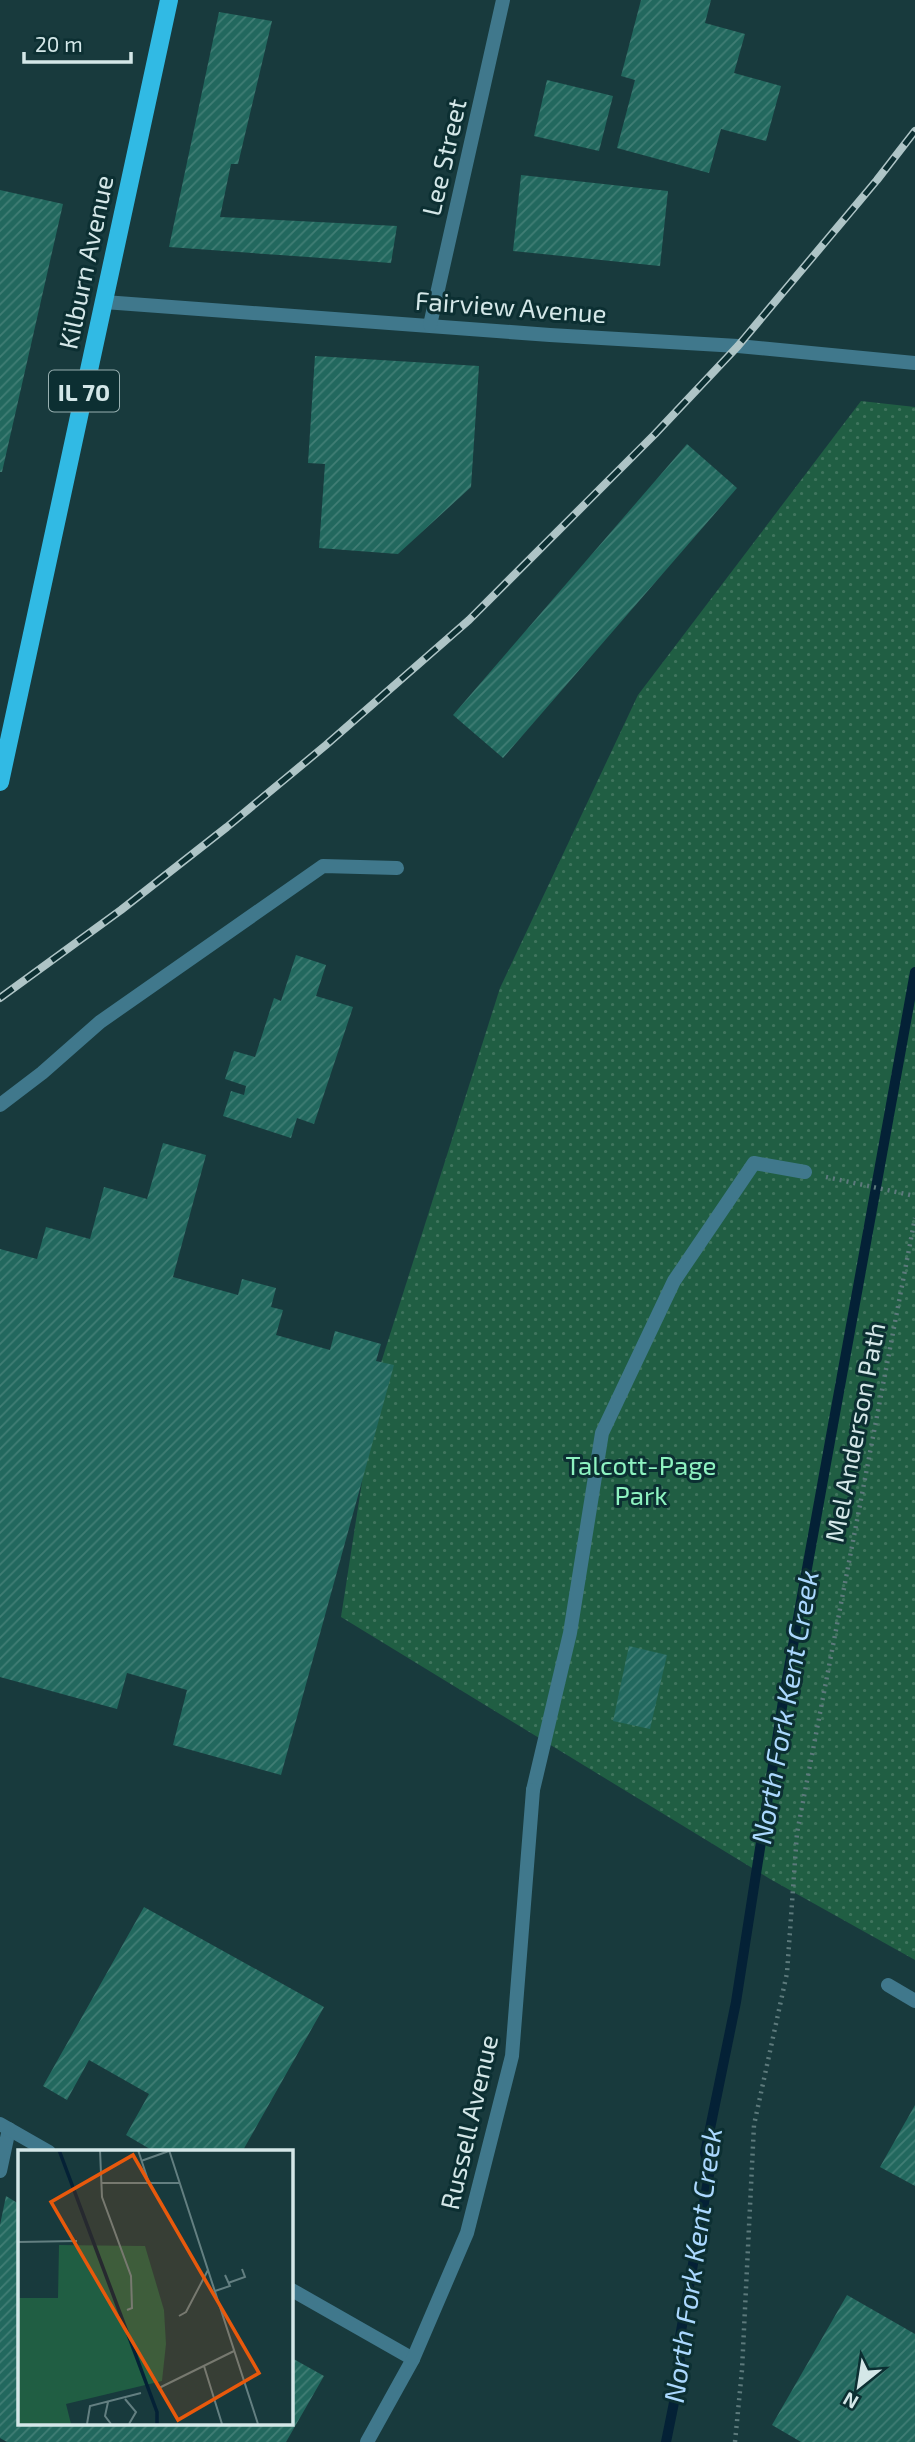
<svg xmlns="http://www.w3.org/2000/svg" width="915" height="2442" font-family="'Exo 2',sans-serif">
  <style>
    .park { fill: url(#park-dots) }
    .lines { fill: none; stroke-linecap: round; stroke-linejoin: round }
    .stream { stroke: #042136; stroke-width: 10 }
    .building { fill: url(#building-hatch) }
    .path { stroke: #5d7a7c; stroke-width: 4.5; stroke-dasharray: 2 5; stroke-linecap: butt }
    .service { stroke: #40788c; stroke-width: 14 }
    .minor { stroke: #40788c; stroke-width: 14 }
    .primary { stroke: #31bae4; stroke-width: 18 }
    .rail-casing { stroke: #aec4c6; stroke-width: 8 }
    .rail { stroke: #0c2f32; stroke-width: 5; stroke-dasharray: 16; stroke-linecap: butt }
    .labels { text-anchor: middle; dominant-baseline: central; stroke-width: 6; stroke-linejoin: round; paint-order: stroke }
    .shield { fill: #0c2f32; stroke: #98b0b1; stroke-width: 2 }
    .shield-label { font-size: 24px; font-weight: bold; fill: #d4e7e8 }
    .street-label { font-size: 26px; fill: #d4e7e8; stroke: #0c2f32 }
    .park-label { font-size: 26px; fill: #8ef3c1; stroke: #0c2f32 }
    .water-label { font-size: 28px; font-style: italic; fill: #abd8fe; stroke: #0c2f32 }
    .inset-river { fill: none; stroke: #042136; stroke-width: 3.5 }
    .inset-road { fill: none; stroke: #637f81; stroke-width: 2 }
    .view { fill: #e8590c; fill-opacity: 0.15; stroke: #e8590c; stroke-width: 3.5 }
    .inset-edge { fill: none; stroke: #d4e7e8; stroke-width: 3.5 }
  </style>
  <defs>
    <pattern id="park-dots" width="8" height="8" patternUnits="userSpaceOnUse" patternTransform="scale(1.75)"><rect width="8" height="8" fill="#205e43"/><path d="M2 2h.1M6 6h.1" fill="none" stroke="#40755e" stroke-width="1.8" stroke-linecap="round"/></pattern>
    <pattern id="building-hatch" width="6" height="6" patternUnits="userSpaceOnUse" patternTransform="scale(1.75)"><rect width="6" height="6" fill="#22685e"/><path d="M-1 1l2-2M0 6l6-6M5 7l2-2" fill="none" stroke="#417e75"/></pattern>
  </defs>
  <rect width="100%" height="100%" fill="#183a3d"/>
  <path class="park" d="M861,401L915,407V1960L770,1879L341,1617L380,1366L500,988L638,695Z"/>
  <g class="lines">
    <path class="stream" d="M666,2442L681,2368L678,2348L710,2169L705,2153L736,2002L783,1701L915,972"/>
  </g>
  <g class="building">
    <path d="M641,0H711L705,23L745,34L734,73L781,86L766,141L721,129L709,173L617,148L635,80L621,76Z"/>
    <path d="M219,12L272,21L238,164H231L220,217L397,226L391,263L169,247Z"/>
    <path d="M547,80L613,96L599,151L534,136Z"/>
    <path d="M521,175L668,191L660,266L513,251Z"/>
    <path d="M0,190L63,204L2,472H0Z"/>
    <path d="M315,356L479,366L471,487L398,554L319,548L325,464L308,463Z"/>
    <path d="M687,444L737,488L503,758L453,715Z"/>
    <path d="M296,955L326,965L316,996L353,1007L314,1124L297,1118L291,1138L223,1116L231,1091L244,1095L246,1086L225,1079L234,1051L255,1057L274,998L281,1001Z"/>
    <path d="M163,1143L206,1155L173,1277L238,1295L242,1279L276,1288L271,1307L283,1310L276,1335L330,1350L335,1331L381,1344L376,1361L394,1365L281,1775L173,1745L187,1690L127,1673L117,1709L0,1677V1249L37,1259L46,1227L90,1239L104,1187L147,1199Z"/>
    <path d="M629,1646L667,1655L650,1729L613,1721Z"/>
    <path d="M144,1907L324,2007L242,2152H155L126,2135L149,2094L89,2060L67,2100L43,2086Z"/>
    <path d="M915,2105V2186L880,2167Z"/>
    <path d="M6,2196L19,2204V2423H290V2357L324,2376L286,2442H7L0,2438V2225Z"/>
    <path d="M847,2295L915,2334V2442H801L772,2425Z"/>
  </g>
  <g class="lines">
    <g class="path">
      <path d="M826,1177L915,1196"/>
      <path d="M735,2442L742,2370L754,2125L787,1973L797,1833L915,1218"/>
    </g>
    <g class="service">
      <path d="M0,1105L42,1073L100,1022L323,866L397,868"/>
      <path d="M533,1790L570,1633L602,1433L674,1281L754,1163L805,1172"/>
      <path d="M0,2171L9,2129"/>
    </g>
    <g class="minor">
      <path d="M104,302L550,335L738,346L915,363"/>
      <path d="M430,325L503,0"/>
      <path d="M888,1985L915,2001"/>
      <path d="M0,2124L49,2152"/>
      <path d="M290,2289L413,2359"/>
      <path d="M367,2442L413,2359L467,2233L512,2056L533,1790"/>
    </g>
    <path class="primary" d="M0,782L169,0"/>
    <defs>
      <path id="rail" d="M0,998L121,910L227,827L326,745L469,620L655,434L738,346L877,180L915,131"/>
    </defs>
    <use href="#rail" class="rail-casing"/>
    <use href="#rail" class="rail"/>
  </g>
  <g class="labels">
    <rect class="shield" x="49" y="370.5" width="70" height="41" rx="5"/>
    <g class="shield-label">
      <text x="84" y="391">IL 70</text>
    </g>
    <g class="street-label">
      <text transform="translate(443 157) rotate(-77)">Lee Street</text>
      <text transform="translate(85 262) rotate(-78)">Kilburn Avenue</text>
      <text transform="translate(511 306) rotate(4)">Fairview Avenue</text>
      <text transform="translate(854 1432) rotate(-79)">Mel Anderson Path</text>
      <text transform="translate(468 2122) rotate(-77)">Russell Avenue</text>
    </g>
    <g class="park-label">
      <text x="641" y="1464">Talcott-Page<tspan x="641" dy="30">Park</tspan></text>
    </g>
    <g class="water-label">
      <text transform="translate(784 1707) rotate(-80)">North Fork Kent Creek</text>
      <text transform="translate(692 2265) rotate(-82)">North Fork Kent Creek</text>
    </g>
  </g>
  <g transform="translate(18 2150)">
    <rect width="275" height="275" fill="#183a3d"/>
    <path d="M41,95L127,96L146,160L148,194L144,231L48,254L53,274H0V148H40Z" fill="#205e43"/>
    <path class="inset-river" d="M41,0L139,262V274"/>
    <path class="inset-road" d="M82,0L84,47L113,126L114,158L109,160M120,0L131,33M151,0L240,274M123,11L151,1M83,33H162M0,92L59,91M210,133L227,127L224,119M197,141L212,136L207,125M161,166L168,162L190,120M186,216L204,274M141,238L216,201M107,249L118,262L111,274M90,252L87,266L93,274M69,274L72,256L123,243"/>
    <path class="view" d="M115,5L241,223L160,270L33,52Z"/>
    <rect width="275" height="275" class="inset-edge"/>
  </g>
  <g transform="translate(859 2386) rotate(210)" stroke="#0c2f32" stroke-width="5" paint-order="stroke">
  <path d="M0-5L12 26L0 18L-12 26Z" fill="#d4e7e8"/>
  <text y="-10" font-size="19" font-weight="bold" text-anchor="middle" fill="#d4e7e8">N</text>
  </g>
  <path d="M24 52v10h107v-10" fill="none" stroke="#d4e7e8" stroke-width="3.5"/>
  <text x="35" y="52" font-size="21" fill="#d4e7e8" stroke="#0c2f32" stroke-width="5" paint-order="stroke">20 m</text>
</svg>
